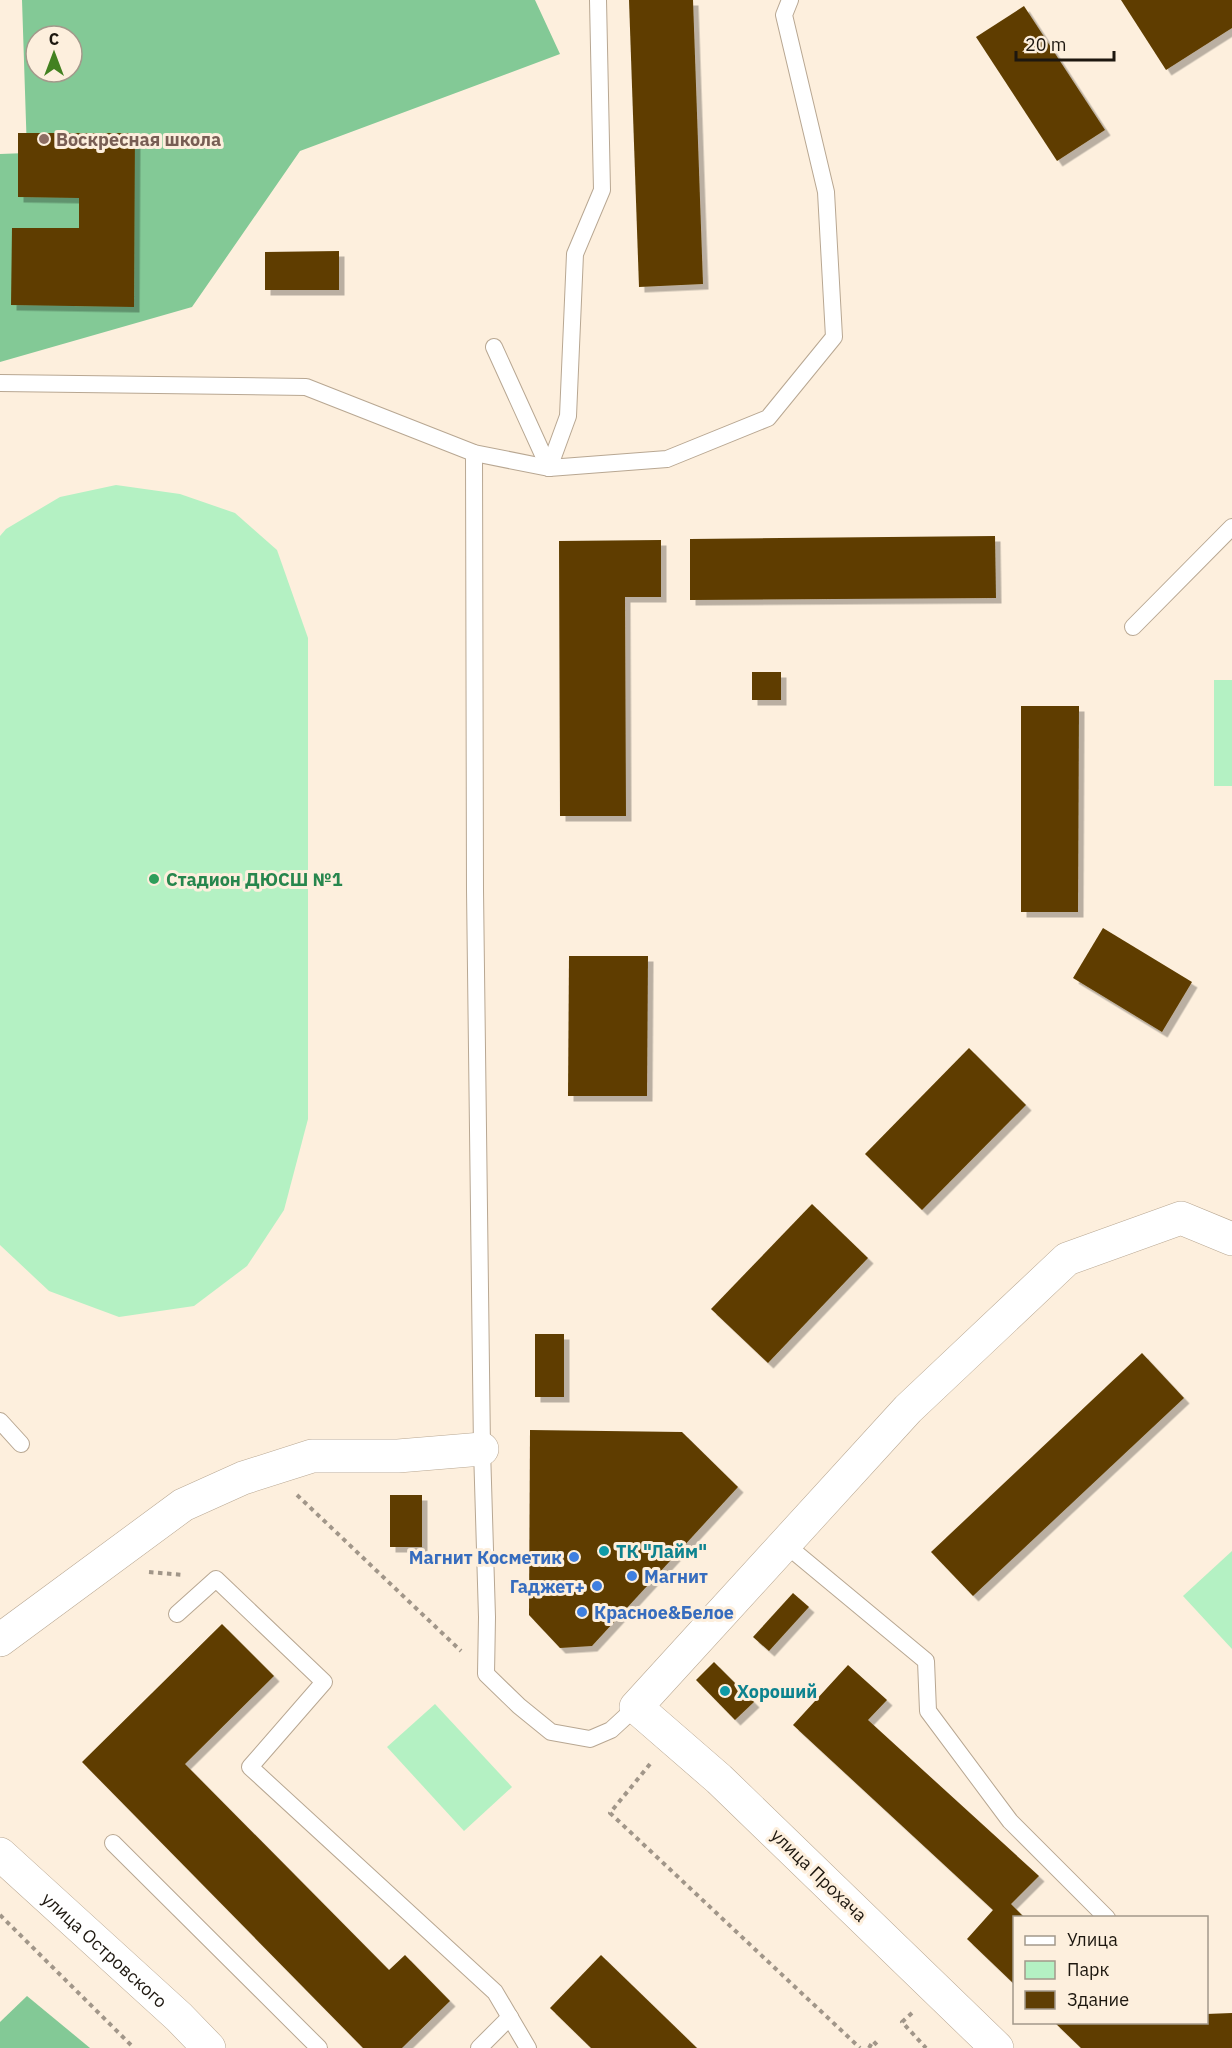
<svg xmlns="http://www.w3.org/2000/svg" width="1232" height="2048" font-family="'IBM Plex Sans',sans-serif">
  <style>
    .green { fill: #b4f1c3 }
    .forest { fill: #83c996; fill-rule: evenodd }
    .building { fill: #5f3e04; filter: url(#shadow) }
    .lines { fill: none; stroke-linecap: round; stroke-linejoin: round }
    .service-casing { stroke: #b8a792; stroke-width: 18 }
    .minor-casing { stroke: #b8a792; stroke-width: 34 }
    .tertiary-casing { stroke: #b8a792; stroke-width: 34 }
    .path { stroke: #a19689; stroke-width: 4; stroke-dasharray: 4.5 4.5; stroke-linecap: butt }
    .service { stroke: #fff; stroke-width: 16 }
    .minor { stroke: #fff; stroke-width: 33 }
    .tertiary { stroke: #fff; stroke-width: 33 }
    .education-dot { fill: #8d6e63; stroke: #fdefdd; stroke-width: 2 }
    .leisure-dot { fill: #2e9e5b; stroke: #fdefdd; stroke-width: 2 }
    .culture-dot { fill: #0f9aa8; stroke: #fdefdd; stroke-width: 2 }
    .shop-dot { fill: #3f7fe0; stroke: #fdefdd; stroke-width: 2 }
    .labels { text-anchor: middle; dominant-baseline: central; stroke-width: 6; stroke-linejoin: round; paint-order: stroke }
    .education-label { font-size: 18px; font-weight: bold; fill: #785e54; stroke: #fdefdd; text-anchor: start }
    .leisure-label { font-size: 18px; font-weight: bold; fill: #27864d; stroke: #fdefdd; text-anchor: start }
    .culture-label { font-size: 18px; font-weight: bold; fill: #0d838f; stroke: #fdefdd; text-anchor: start }
    .shop-label { font-size: 18px; font-weight: bold; fill: #366cbe; stroke: #fdefdd; text-anchor: end }
    .street-label { font-size: 18px; fill: #1d170f; stroke: #fdefdd }
  </style>
  <defs>
    <filter id="shadow"><feDropShadow dx="5.5" dy="5.5" stdDeviation="0" flood-color="#0004"/></filter>
  </defs>
  <rect width="100%" height="100%" fill="#fdefdd"/>
  <g class="green">
    <path d="M116,485L180,494L235,513L277,550L308,638V1119L284,1210L247,1266L194,1306L119,1317L49,1291L0,1245V536L6,529L60,497Z"/>
    <rect x="1214" y="680" width="18" height="106"/>
    <path d="M1232,1551V1649L1183,1596Z"/>
    <path d="M435,1704L512,1787L464,1831L387,1747Z"/>
  </g>
  <g class="forest">
    <path d="M22,0H535L560,54L300,151L192,307L0,362V154L27,153ZM36,36H72V72H36Z"/>
    <path d="M27,1996L90,2048H0V2022Z"/>
  </g>
  <g class="building">
    <path d="M629,0H693L703,284L639,287Z"/>
    <path d="M1121,0H1232V28L1166,70Z"/>
    <path d="M1024,6L1105,130L1057,161L976,37Z"/>
    <path d="M18,133H135L134,307L11,305L12,228H79V198L18,197Z"/>
    <path d="M339,251V290H265V252Z"/>
    <path d="M995,536L996,598L690,600V539Z"/>
    <path d="M661,540V597H625L626,816H560L559,541Z"/>
    <rect x="752" y="672" width="29" height="28"/>
    <path d="M1021,706H1079L1078,912H1021Z"/>
    <path d="M1103,928L1192,982L1162,1032L1073,978Z"/>
    <path d="M569,956H648L647,1096H568Z"/>
    <path d="M969,1048L1026,1105L922,1210L865,1154Z"/>
    <path d="M812,1204L868,1258L768,1363L711,1309Z"/>
    <rect x="535" y="1334" width="29" height="63"/>
    <path d="M1142,1353L1184,1398L973,1596L931,1552Z"/>
    <path d="M530,1430L682,1432L738,1487L592,1646L560,1648L529,1615Z"/>
    <rect x="390" y="1495" width="32" height="52"/>
    <path d="M793,1593L809,1607L769,1651L753,1637Z"/>
    <path d="M222,1624L274,1676L185,1764L389,1970L405,1955L450,2001L402,2048H363L82,1762Z"/>
    <path d="M714,1662L754,1702L735,1720L696,1680Z"/>
    <path d="M848,1665L887,1700L868,1720L1039,1876L1011,1904L1025,1918H1014V1984L967,1939L993,1910L793,1725Z"/>
    <path d="M601,1955L697,2048H591L550,2008Z"/>
    <path d="M1232,2013V2048H1081L1054,2022H1206V2014Z"/>
  </g>
  <g class="lines">
    <defs>
      <g id="service">
        <path d="M494,347L549,468"/>
        <path d="M0,383L306,387L474,453L549,468L667,459L768,418L834,337L826,192L784,15L790,0"/>
        <path d="M474,453L475,890L482,1449L487,1617L486,1674L519,1706L551,1732L590,1739L611,1730L636,1707"/>
        <path d="M549,468L568,416L575,254L602,190L598,0"/>
        <path d="M1133,627L1232,527"/>
        <path d="M0,1421L21,1444"/>
        <path d="M785,1544L926,1661L928,1711L1010,1821L1107,1918"/>
        <path d="M177,1614L216,1579L324,1682L250,1767L495,1992L528,2048"/>
        <path d="M113,1843L319,2048"/>
        <path d="M479,2048L510,2017"/>
      </g>
      <g id="minor">
        <path d="M0,1640L183,1505L243,1478L312,1456H398L482,1449"/>
        <path d="M997,2048L719,1779L636,1707L908,1409L1067,1259L1181,1218L1232,1239"/>
      </g>
      <g id="tertiary">
        <path id="s1" d="M0,1854L179,2017L209,2048"/>
      </g>
    </defs>
    <use href="#service" class="service-casing"/>
    <use href="#minor" class="minor-casing"/>
    <use href="#tertiary" class="tertiary-casing"/>
    <g class="path">
      <path d="M297,1495L461,1651"/>
      <path d="M149,1572L184,1575"/>
      <path d="M650,1764L610,1813L860,2048"/>
      <path d="M0,1915L134,2048"/>
      <path d="M912,2013L902,2022L926,2048"/>
      <path d="M869,2048L873,2041L880,2048"/>
    </g>
    <use href="#service" class="service"/>
    <use href="#minor" class="minor"/>
    <use href="#tertiary" class="tertiary"/>
  </g>
  <circle class="education-dot" cx="44" cy="139" r="6"/>
  <circle class="leisure-dot" cx="154" cy="879" r="6"/>
  <g class="culture-dot">
    <circle cx="604" cy="1551" r="6"/>
    <circle cx="725" cy="1691" r="6"/>
  </g>
  <g class="shop-dot">
    <circle cx="574" cy="1557" r="6"/>
    <circle cx="632" cy="1576" r="6"/>
    <circle cx="597" cy="1586" r="6"/>
    <circle cx="582" cy="1612" r="6"/>
  </g>
  <g class="labels">
    <g class="education-label">
      <text x="56" y="139">Воскресная школа</text>
    </g>
    <g class="leisure-label">
      <text x="166" y="879">Стадион ДЮСШ №1</text>
    </g>
    <g class="culture-label">
      <text x="616" y="1551">ТК "Лайм"</text>
      <text x="737" y="1691">Хороший</text>
    </g>
    <g class="shop-label">
      <text x="562" y="1557">Магнит Косметик</text>
      <text x="644" y="1576" text-anchor="start">Магнит</text>
      <text x="585" y="1586">Гаджет+</text>
      <text x="594" y="1612" text-anchor="start">Красное&amp;Белое</text>
    </g>
    <g class="street-label">
      <text transform="translate(819 1875) rotate(44)">улица Прохача</text>
      <text stroke="none"><textPath href="#s1" startOffset="142">улица Островского</textPath></text>
    </g>
  </g>
  <rect x="1013" y="1916" width="195" height="108" fill="#fdefdd" stroke="#a3998b" stroke-width="1.5"/>
  <rect x="1025" y="1936" width="30" height="9" fill="#ffffff" stroke="#a3998b" stroke-width="1.5"/>
  <text x="1067" y="1946" font-size="18" fill="#1d170f">Улица</text>
  <rect x="1025" y="1961" width="30" height="18" fill="#b4f1c3" stroke="#a3998b" stroke-width="1.5"/>
  <text x="1067" y="1976" font-size="18" fill="#1d170f">Парк</text>
  <rect x="1025" y="1991" width="30" height="18" fill="#5f3e04" stroke="#a3998b" stroke-width="1.5"/>
  <text x="1067" y="2006" font-size="18" fill="#1d170f">Здание</text>
  <g transform="translate(54 54)"><circle r="28" fill="#fdefdd" stroke="#a3998b" stroke-width="1.5"/>
  <path d="M0-4.5L10 22L0 15L-10 22Z" fill="#438120"/>
  <text y="-9" font-size="16" font-weight="bold" text-anchor="middle" fill="#1d170f">С</text>
  </g>
  <path d="M1016 51v9h98v-9" fill="none" stroke="#1d170f" stroke-width="3"/>
  <text x="1025" y="51" font-size="18" fill="#1d170f" stroke="#fdefdd" stroke-width="4.5" paint-order="stroke">20 m</text>
</svg>
